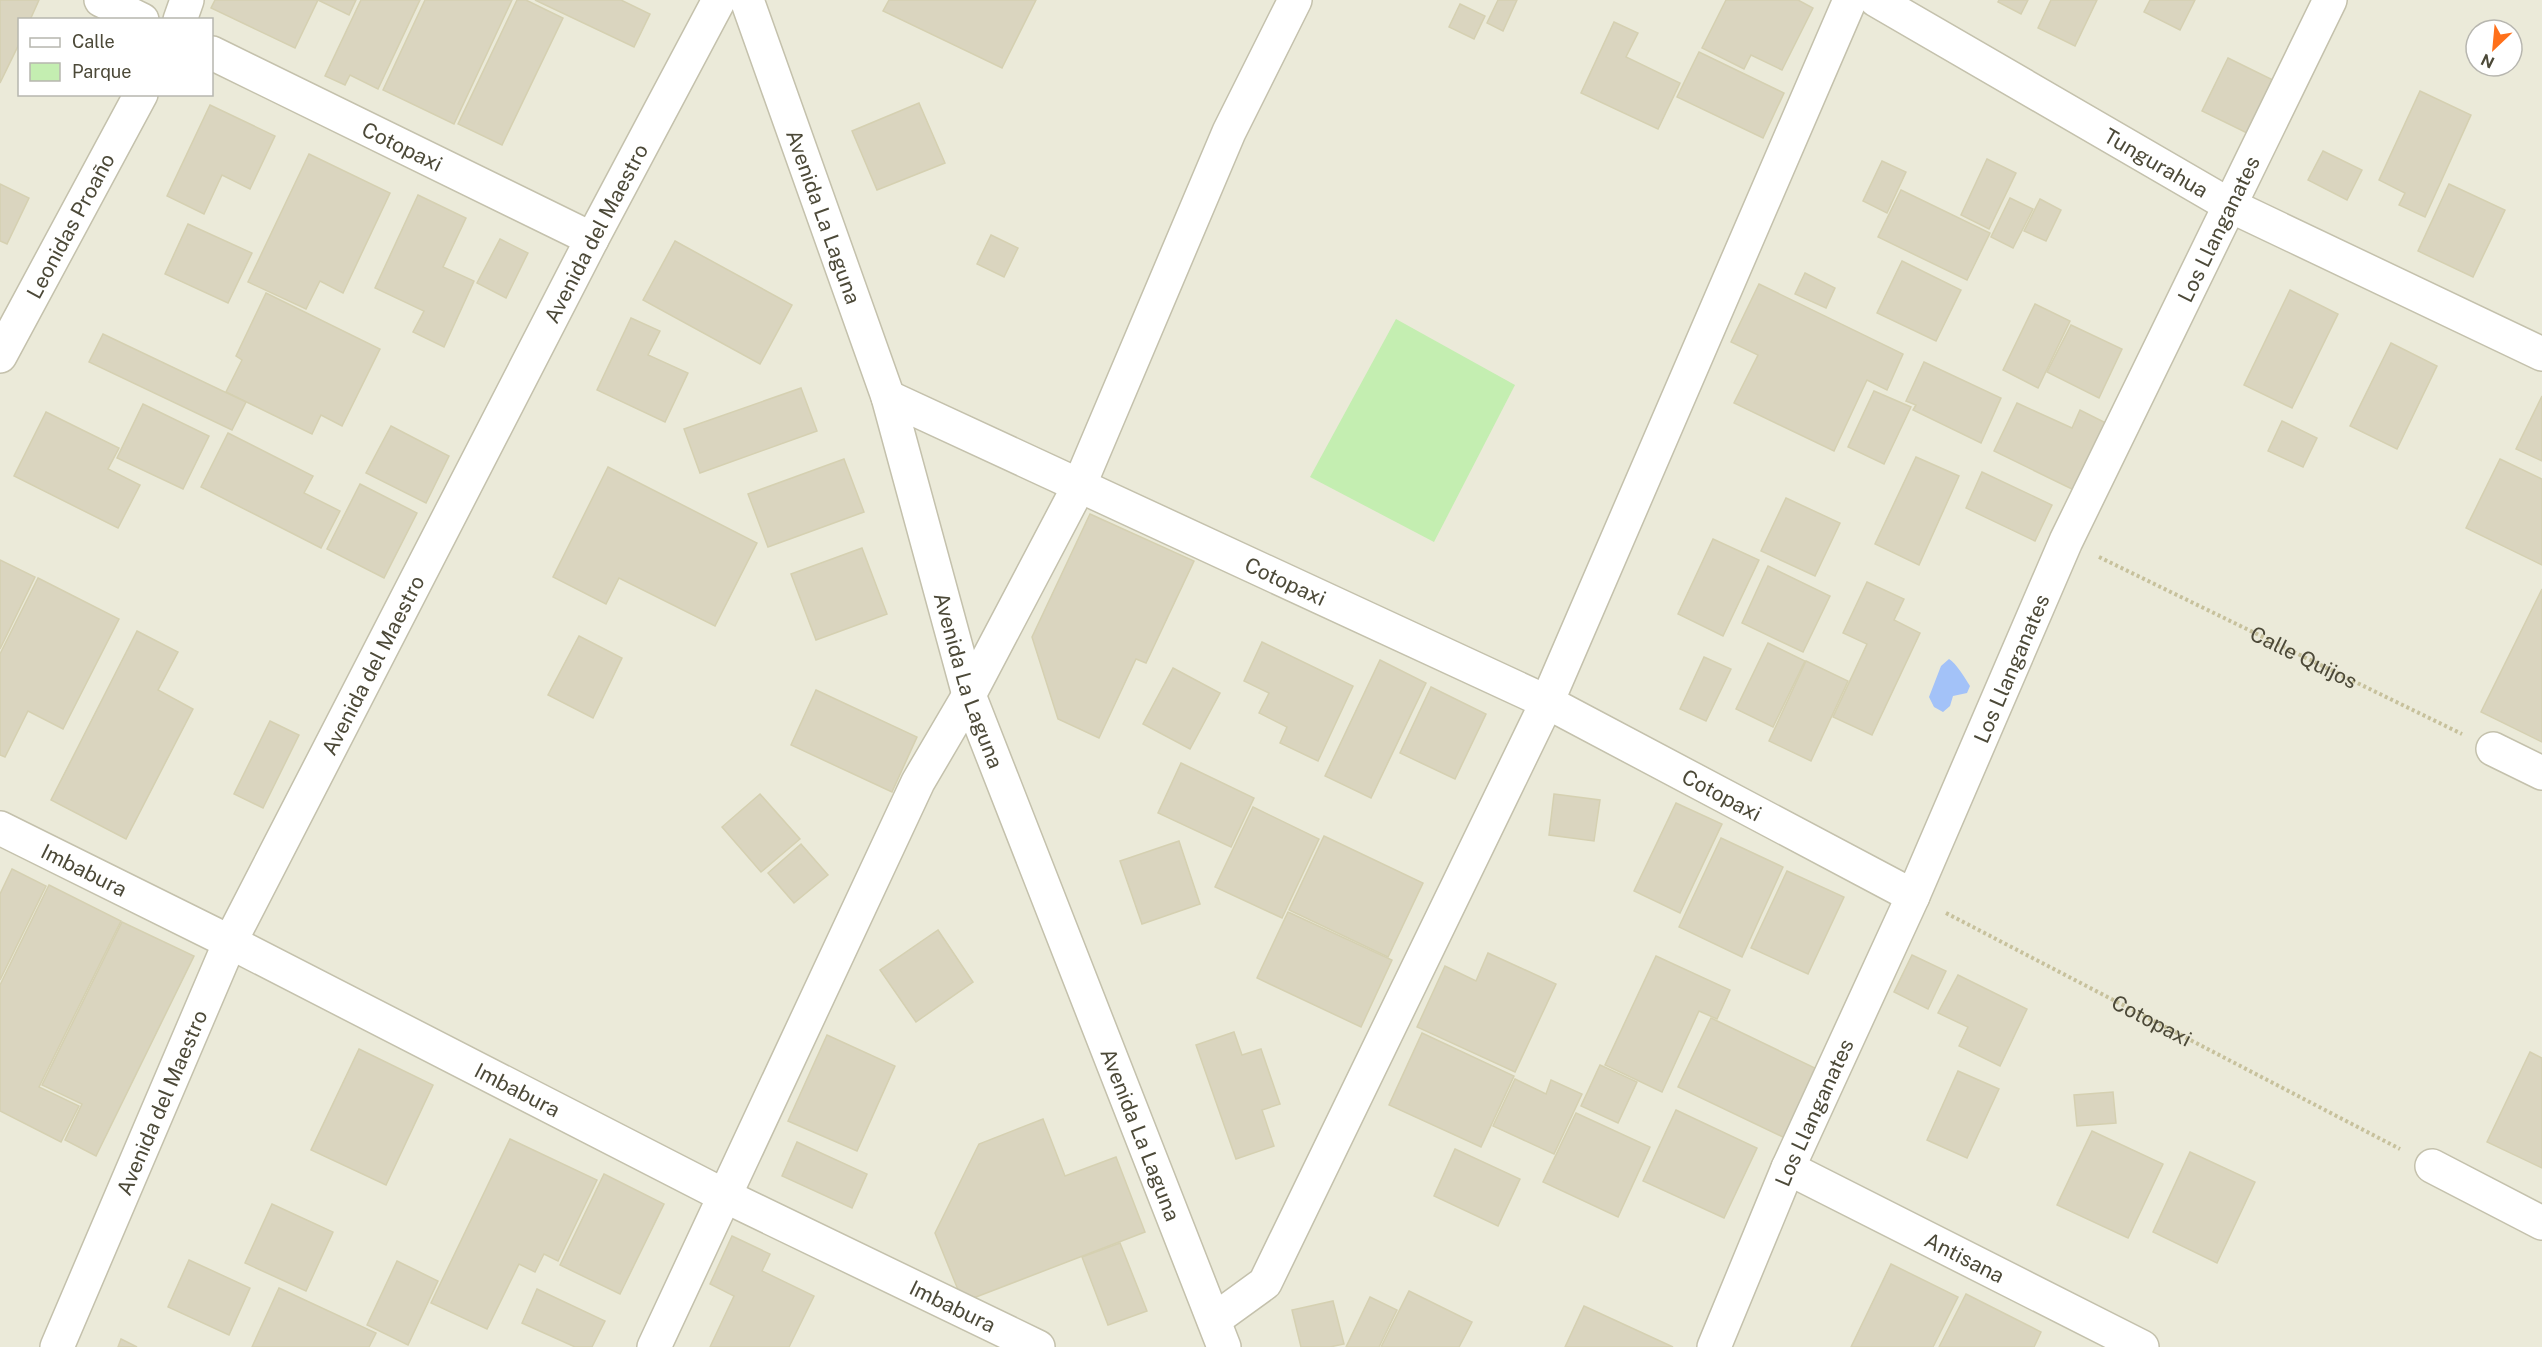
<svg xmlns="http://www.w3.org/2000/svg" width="2542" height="1347" font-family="'Public Sans',sans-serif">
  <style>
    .residential { fill: #ebead9; fill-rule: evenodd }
    .green { fill: #c4eeb1 }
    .water { fill: #a3c2f8 }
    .building { fill: #dad5bf; stroke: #d5d0b1; stroke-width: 1.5 }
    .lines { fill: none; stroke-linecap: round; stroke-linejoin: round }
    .minor-casing { stroke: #c4c1ac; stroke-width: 36 }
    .path { stroke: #c7c19c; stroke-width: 4; stroke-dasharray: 3 3; stroke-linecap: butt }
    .minor { stroke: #fff; stroke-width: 33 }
    .labels { text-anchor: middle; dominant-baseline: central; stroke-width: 4.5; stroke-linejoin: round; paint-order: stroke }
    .street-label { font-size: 21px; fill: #4c4938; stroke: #fff }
  </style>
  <rect width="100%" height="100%" fill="#f7f6eb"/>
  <path class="residential" d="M0,0H2542V1347H0ZM20,20H212V94H20ZM2476,30H2512V66H2476Z"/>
  <path class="green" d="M1396,319L1515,385L1434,542L1310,477Z"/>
  <path class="water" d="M1949,659C1956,663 1965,678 1970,686L1967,693L1953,696L1950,706L1943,712L1934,707L1929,697L1941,666Z"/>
  <g class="building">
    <path d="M0,0H39L30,20H20V42L0,83Z"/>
    <path d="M215,0H318L295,48L211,8Z"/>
    <path d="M318,0H356L349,15Z"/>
    <path d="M361,0H420L378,89L350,75L345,85L325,76Z"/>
    <path d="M425,0H512L454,124L383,90Z"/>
    <path d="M517,0H526L563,18L502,145L458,124Z"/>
    <path d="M535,0H621L650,14L634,47Z"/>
    <path d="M889,0H1036L1002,68L883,11Z"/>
    <path d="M1498,0H1517L1503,31L1487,23Z"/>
    <path d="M1726,0H1798L1813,8L1782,70L1751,55L1744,69L1702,48Z"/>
    <path d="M1999,0H2028L2021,14L1998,2Z"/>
    <path d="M2051,0H2097L2075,46L2038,28Z"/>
    <path d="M2150,0H2195L2180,30L2144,12Z"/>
    <path d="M1460,4L1485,16L1474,39L1449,27Z"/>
    <path d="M1614,22L1638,33L1626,57L1680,83L1658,129L1581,93Z"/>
    <path d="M1699,52L1784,93L1763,138L1677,97Z"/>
    <path d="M2228,58L2273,80L2247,133L2202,111Z"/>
    <path d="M2420,91L2471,115L2425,217L2399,205L2405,193L2379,180Z"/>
    <path d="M919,103L945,163L877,190L852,131Z"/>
    <path d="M210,105L275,136L250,189L222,175L204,214L167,196Z"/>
    <path d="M2323,151L2362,170L2347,200L2308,180Z"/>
    <path d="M309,154L390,193L343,293L320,281L306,309L248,282Z"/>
    <path d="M1987,159L2016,173L1989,229L1961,215Z"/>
    <path d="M1882,161L1906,172L1887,213L1863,201Z"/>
    <path d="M0,184L29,198L7,244L0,241Z"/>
    <path d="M2449,184L2505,210L2473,277L2418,251Z"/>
    <path d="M1901,190L1990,233L1967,280L1878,237Z"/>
    <path d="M418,195L466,218L443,267L474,281L444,347L413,332L424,311L375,288Z"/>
    <path d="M2010,198L2033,209L2013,248L1991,237Z"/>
    <path d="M2040,199L2061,210L2046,241L2024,231Z"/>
    <path d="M188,224L252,253L228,303L165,274Z"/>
    <path d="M991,235L1018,248L1004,277L977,264Z"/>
    <path d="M500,239L528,253L506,298L477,283Z"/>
    <path d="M675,241L792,305L760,364L643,300Z"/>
    <path d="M1902,261L1961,290L1936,341L1877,313Z"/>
    <path d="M1805,273L1835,288L1826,308L1795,294Z"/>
    <path d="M1759,284L1903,354L1887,390L1867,380L1834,451L1734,403L1758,355L1731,342Z"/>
    <path d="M2290,290L2338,314L2292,408L2244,385Z"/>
    <path d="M266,293L380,349L342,426L321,415L312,434L226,392L242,360L236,356Z"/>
    <path d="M2035,304L2070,321L2038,388L2003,370Z"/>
    <path d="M631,318L660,331L648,355L688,373L665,422L597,390Z"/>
    <path d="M2071,325L2122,349L2099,398L2047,372Z"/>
    <path d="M103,334L246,402L232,430L89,362Z"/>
    <path d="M2391,343L2437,366L2397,449L2350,426Z"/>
    <path d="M1924,362L2001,398L1981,443L1913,410L1916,405L1906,401Z"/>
    <path d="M801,388L817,431L700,473L684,429Z"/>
    <path d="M1874,391L1911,407L1884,464L1848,447Z"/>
    <path d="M2542,396V461L2516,449Z"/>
    <path d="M2017,403L2072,428L2080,410L2110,425L2078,492L1994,451Z"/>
    <path d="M143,404L209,436L183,489L117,458Z"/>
    <path d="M46,412L119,448L108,469L140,485L118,528L14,476Z"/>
    <path d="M2282,421L2317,438L2303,467L2268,451Z"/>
    <path d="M391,426L449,456L426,503L366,473Z"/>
    <path d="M228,433L313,476L304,493L340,511L321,548L201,487Z"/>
    <path d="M1916,457L1959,476L1919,565L1875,544Z"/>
    <path d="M844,459L864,512L768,547L748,494Z"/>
    <path d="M2500,459L2542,479V565L2466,528Z"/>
    <path d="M608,467L757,543L715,626L619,578L606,604L553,577Z"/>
    <path d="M1982,472L2052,505L2035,541L1966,508Z"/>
    <path d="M360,484L417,513L384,578L327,549Z"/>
    <path d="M1786,498L1840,523L1815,576L1761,551Z"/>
    <path d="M1090,514L1194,561L1146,663L1136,659L1099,738L1058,719L1032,637Z"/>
    <path d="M1713,539L1759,560L1723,636L1678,614Z"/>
    <path d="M862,548L887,614L816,640L791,574Z"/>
    <path d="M0,560L35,577L0,649Z"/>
    <path d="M1768,566L1830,596L1803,652L1742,623Z"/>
    <path d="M38,578L119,619L63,729L28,711L5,757L0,755V654Z"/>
    <path d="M1867,582L1904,599L1894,620L1920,633L1872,735L1833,717L1867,644L1843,633Z"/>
    <path d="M2542,589V742L2481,712Z"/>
    <path d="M137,631L178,652L158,690L193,709L126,839L51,800Z"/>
    <path d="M579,636L622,658L593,718L548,695Z"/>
    <path d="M1262,642L1353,686L1318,761L1280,743L1287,727L1259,713L1269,693L1244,681Z"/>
    <path d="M1768,643L1805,661L1773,727L1736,709Z"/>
    <path d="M1704,657L1731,669L1706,721L1680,709Z"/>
    <path d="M1380,660L1426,683L1371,798L1325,776Z"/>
    <path d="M1806,661L1848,681L1811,761L1769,741Z"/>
    <path d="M1173,668L1220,693L1190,749L1143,724Z"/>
    <path d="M1431,687L1486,714L1455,779L1400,753Z"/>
    <path d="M816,690L917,737L892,792L791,745Z"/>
    <path d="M270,721L299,735L263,808L234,794Z"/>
    <path d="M1181,763L1254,798L1231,847L1158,813Z"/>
    <path d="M760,794L800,839L761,872L722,827Z"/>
    <path d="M1554,794L1600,800L1594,841L1549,835Z"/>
    <path d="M1676,803L1722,824L1680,913L1634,891Z"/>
    <path d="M1253,807L1319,839L1282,918L1215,887Z"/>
    <path d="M1324,836L1423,883L1388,957L1289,910Z"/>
    <path d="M1721,838L1783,867L1742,957L1679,927Z"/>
    <path d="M1179,841L1200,904L1142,924L1120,861Z"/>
    <path d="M801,844L828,875L794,903L768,873Z"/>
    <path d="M12,869L46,886L0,980V894Z"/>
    <path d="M1787,871L1844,897L1808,974L1751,948Z"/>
    <path d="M49,885L121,921L39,1087L79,1106L61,1142L0,1111V985Z"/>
    <path d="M1288,912L1392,960L1361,1027L1257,978Z"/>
    <path d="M122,922L194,956L96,1156L65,1140L82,1104L42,1085Z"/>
    <path d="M938,930L973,982L916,1022L880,970Z"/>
    <path d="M1488,953L1556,984L1515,1072L1417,1027L1445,966L1476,981Z"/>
    <path d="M1912,955L1946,971L1928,1009L1894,992Z"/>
    <path d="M1656,956L1730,990L1717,1019L1699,1011L1662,1092L1605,1065Z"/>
    <path d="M1958,975L2027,1009L2000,1066L1959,1046L1968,1027L1938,1013Z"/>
    <path d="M1711,1018L1817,1069L1785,1138L1678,1087Z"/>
    <path d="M1234,1032L1242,1055L1261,1049L1280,1104L1262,1110L1274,1146L1236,1159L1196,1045Z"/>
    <path d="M1422,1033L1514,1076L1481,1147L1389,1105Z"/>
    <path d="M827,1035L895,1066L857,1151L788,1121Z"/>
    <path d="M359,1049L433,1085L386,1185L311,1150Z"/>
    <path d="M2530,1052L2542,1058V1168L2487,1142Z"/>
    <path d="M1600,1065L1637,1082L1618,1123L1581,1106Z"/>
    <path d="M1958,1071L1999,1089L1967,1158L1927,1140Z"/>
    <path d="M1515,1079L1546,1094L1551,1080L1582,1094L1554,1154L1493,1126Z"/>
    <path d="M2113,1092L2116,1123L2077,1126L2074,1095Z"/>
    <path d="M1676,1110L1757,1148L1724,1218L1643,1181Z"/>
    <path d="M1576,1113L1650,1147L1618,1217L1543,1182Z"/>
    <path d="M1043,1119L1065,1176L1116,1157L1145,1232L963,1302L935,1233L979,1144Z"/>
    <path d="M2092,1131L2163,1164L2128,1238L2057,1205Z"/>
    <path d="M510,1139L597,1180L558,1261L544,1254L535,1272L519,1264L487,1329L431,1303Z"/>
    <path d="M797,1142L867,1174L852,1208L782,1176Z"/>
    <path d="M1455,1149L1520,1179L1498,1226L1434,1196Z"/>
    <path d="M2190,1152L2255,1182L2217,1263L2153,1232Z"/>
    <path d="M604,1174L664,1204L620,1294L560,1265Z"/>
    <path d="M272,1204L333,1232L306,1291L245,1263Z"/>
    <path d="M732,1236L770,1254L762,1271L814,1296L789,1347H710L734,1296L710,1284Z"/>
    <path d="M1120,1243L1147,1311L1108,1325L1082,1257Z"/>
    <path d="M189,1260L250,1288L229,1335L168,1307Z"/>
    <path d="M397,1261L438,1281L408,1345L367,1325Z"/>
    <path d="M1891,1264L1958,1297L1933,1347H1851Z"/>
    <path d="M279,1288L376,1333L369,1347H252Z"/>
    <path d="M537,1289L605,1321L592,1347H575L522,1323Z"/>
    <path d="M1409,1291L1472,1322L1459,1347H1381Z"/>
    <path d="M1966,1294L2041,1332L2034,1347H1939Z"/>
    <path d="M1370,1297L1397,1310L1379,1347H1346Z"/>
    <path d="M1333,1301L1344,1344L1330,1347H1301L1292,1310Z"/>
    <path d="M1584,1306L1673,1347H1565Z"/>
    <path d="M121,1339L137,1347H118Z"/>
  </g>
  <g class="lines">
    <defs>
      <g id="minor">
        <path d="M101,0L142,20"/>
        <path id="s3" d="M747,0L888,397L969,695L1224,1347"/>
        <path id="s4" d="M1876,0L2231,206L2542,354"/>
        <path d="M180,20L187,0"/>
        <path id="s5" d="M212,53L592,239"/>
        <path id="s6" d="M0,356L141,94"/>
        <path id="s7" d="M888,397L1547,702L1913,896"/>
        <path d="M2493,749L2542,773"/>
        <path id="s8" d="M0,828L230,942L723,1195L1038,1347"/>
        <path d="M2432,1166L2542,1223"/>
        <path id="s9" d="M1788,1168L2142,1347"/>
        <path d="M1214,1320L1265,1283L1547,702L1850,0"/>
        <path id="s10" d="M57,1347L230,942L592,239L719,0"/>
        <path d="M654,1347L918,782L969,695L1079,486L1229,132L1295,0"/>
        <path id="s11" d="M1714,1347L1788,1168L1913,896L2066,541L2330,0"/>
      </g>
    </defs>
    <use href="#minor" class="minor-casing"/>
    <g class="path">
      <path id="s1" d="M2099,557L2462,734"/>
      <path id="s2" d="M1946,913L2400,1149"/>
    </g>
    <use href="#minor" class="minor"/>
  </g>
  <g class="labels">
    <g class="street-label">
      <text stroke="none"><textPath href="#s5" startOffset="212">Cotopaxi</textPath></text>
      <text stroke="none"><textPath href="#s4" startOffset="324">Tungurahua</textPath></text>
      <text stroke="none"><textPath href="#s3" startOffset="230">Avenida La Laguna</textPath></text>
      <text stroke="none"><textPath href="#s6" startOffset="148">Leonidas Proaño</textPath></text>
      <text stroke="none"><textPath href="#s11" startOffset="1227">Los Llanganates</textPath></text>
      <text stroke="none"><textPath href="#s10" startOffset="1238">Avenida del Maestro</textPath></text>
      <text stroke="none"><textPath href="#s7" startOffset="438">Cotopaxi</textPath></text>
      <text stroke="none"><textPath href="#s1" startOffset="228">Calle Quijos</textPath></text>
      <text stroke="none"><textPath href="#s10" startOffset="752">Avenida del Maestro</textPath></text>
      <text stroke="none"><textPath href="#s11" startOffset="741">Los Llanganates</textPath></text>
      <text stroke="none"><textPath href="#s3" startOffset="716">Avenida La Laguna</textPath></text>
      <text stroke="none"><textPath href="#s7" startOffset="924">Cotopaxi</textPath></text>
      <text stroke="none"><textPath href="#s8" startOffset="94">Imbabura</textPath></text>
      <text stroke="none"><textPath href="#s2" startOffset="232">Cotopaxi</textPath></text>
      <text stroke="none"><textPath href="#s8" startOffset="580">Imbabura</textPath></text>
      <text stroke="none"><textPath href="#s10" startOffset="266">Avenida del Maestro</textPath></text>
      <text stroke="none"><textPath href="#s11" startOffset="255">Los Llanganates</textPath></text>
      <text stroke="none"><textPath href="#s3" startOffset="1202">Avenida La Laguna</textPath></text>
      <text stroke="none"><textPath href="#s9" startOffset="198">Antisana</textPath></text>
      <text stroke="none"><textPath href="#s8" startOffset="1066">Imbabura</textPath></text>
    </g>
  </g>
  <rect x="18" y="18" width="195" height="78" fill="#ffffff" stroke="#b7b6af" stroke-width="1.5"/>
  <rect x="30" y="38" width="30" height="9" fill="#ffffff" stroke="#b7b6af" stroke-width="1.5"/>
  <text x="72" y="48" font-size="18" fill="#4c4938">Calle</text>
  <rect x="30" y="63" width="30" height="18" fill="#c4eeb1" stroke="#b7b6af" stroke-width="1.5"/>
  <text x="72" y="78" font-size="18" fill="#4c4938">Parque</text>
  <g transform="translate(2494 48) rotate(206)"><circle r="28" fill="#ffffff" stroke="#b7b6af" stroke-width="1.5"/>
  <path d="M0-4.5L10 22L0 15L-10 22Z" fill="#ff701a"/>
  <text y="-9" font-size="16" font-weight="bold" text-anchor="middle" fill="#4c4938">N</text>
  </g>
</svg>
